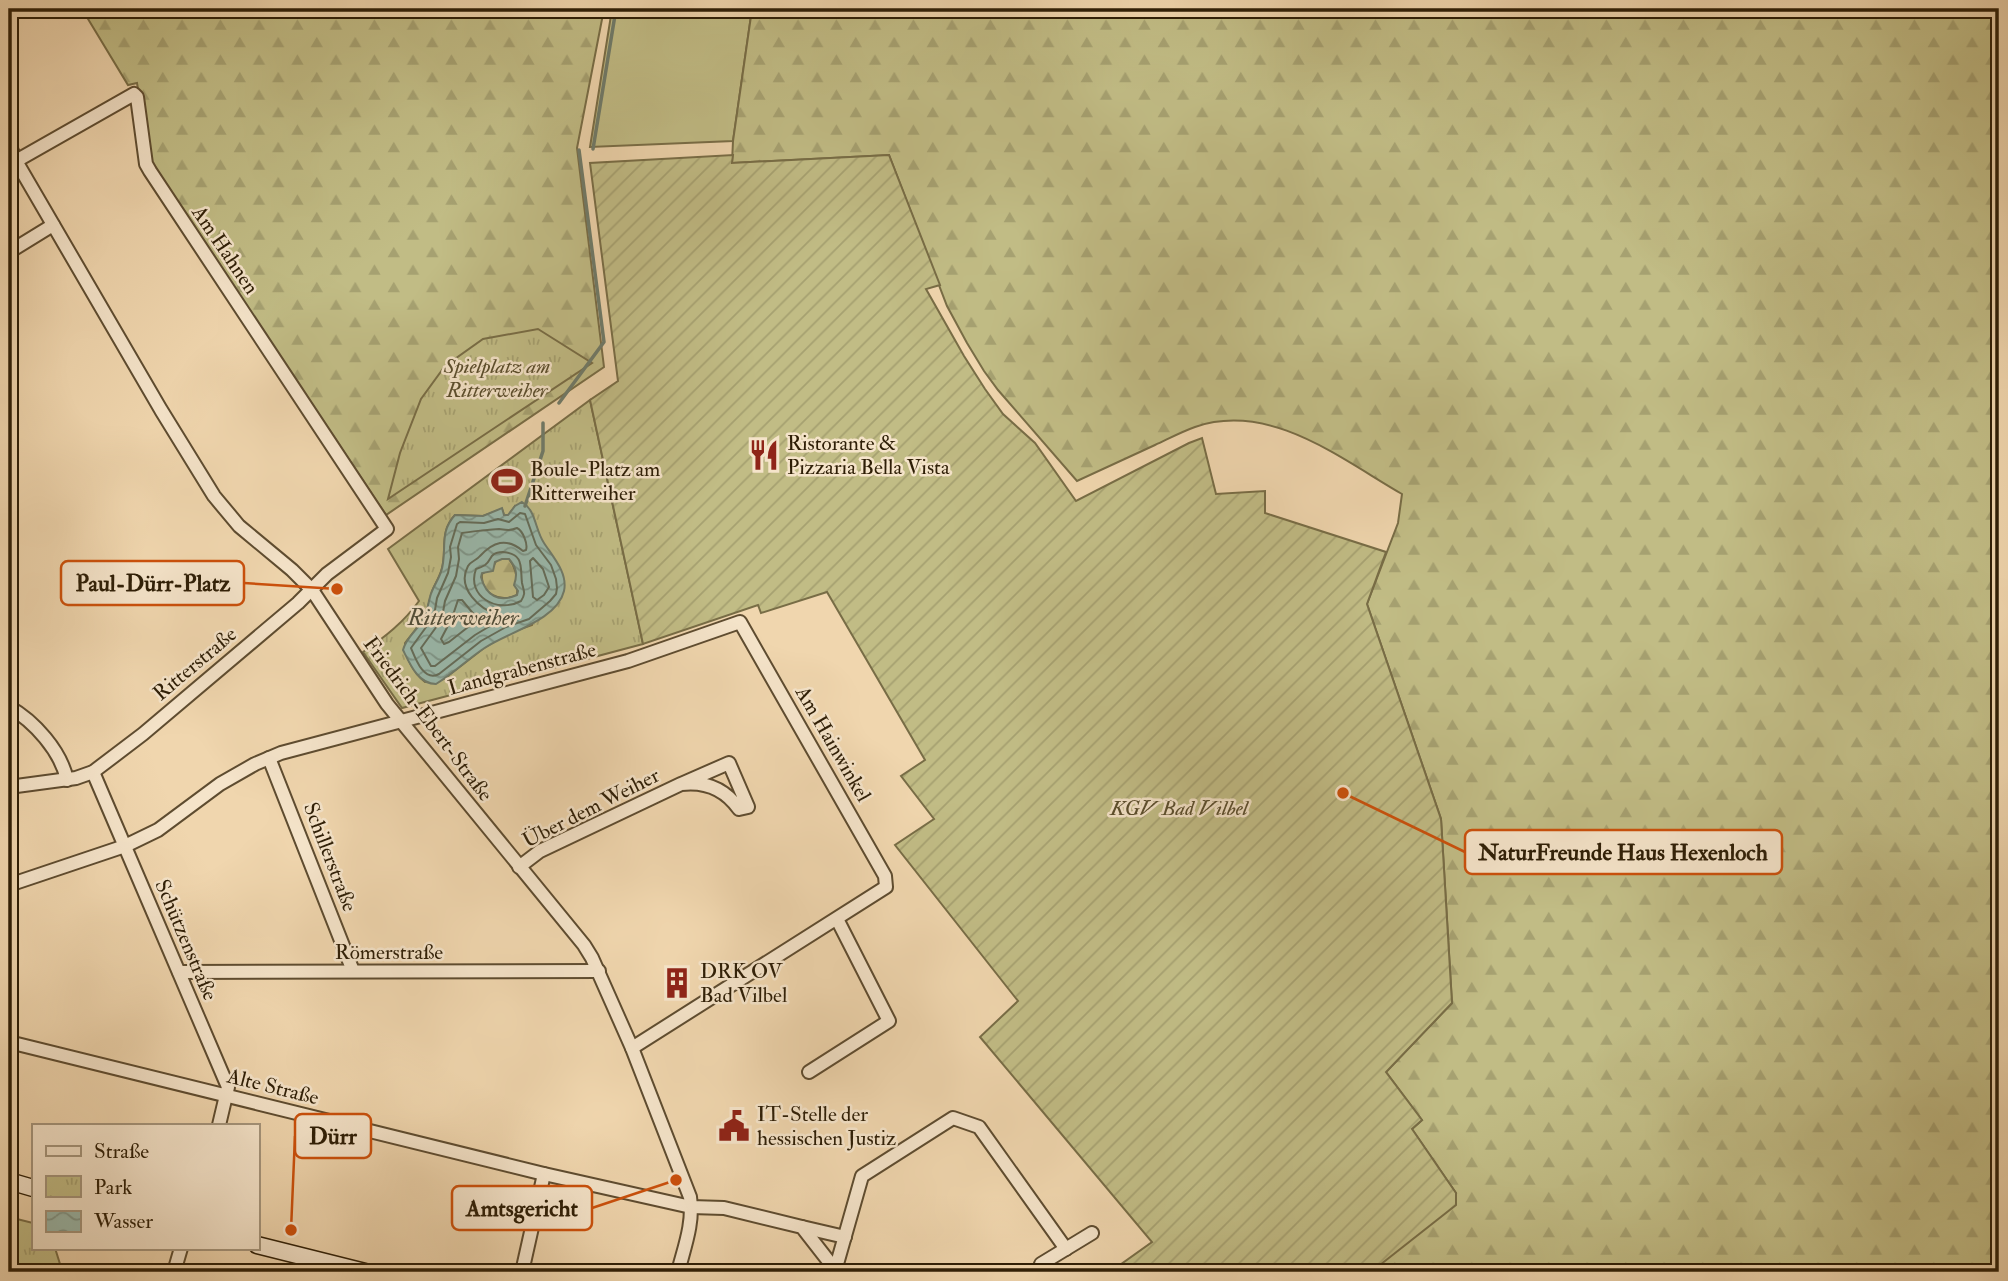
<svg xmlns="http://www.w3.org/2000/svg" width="2008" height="1281" font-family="'IM FELL Double Pica',serif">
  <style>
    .grass { fill: #c1bc85; stroke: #786d46; stroke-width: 2 }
    .forest { fill: url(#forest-firs); stroke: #786d46; stroke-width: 2 }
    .park { fill: url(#park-tufts); stroke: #786d46; stroke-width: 2; fill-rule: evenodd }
    .garden { fill: url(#garden-furrows); stroke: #786d46; stroke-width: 2 }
    .water { fill: url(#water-waves); stroke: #6f7b6a; stroke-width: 2; fill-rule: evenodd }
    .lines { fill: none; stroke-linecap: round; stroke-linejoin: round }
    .shore { stroke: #646c59; stroke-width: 2 }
    .stream { stroke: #6f7b6a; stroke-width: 3.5 }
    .minor-casing { stroke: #5e4c30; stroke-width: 16 }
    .secondary-casing { stroke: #2e1e06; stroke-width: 19 }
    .minor { stroke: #f5e4ca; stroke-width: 12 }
    .secondary { stroke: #f5e4ca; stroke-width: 16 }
    .labels { text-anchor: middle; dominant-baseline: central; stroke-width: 5; stroke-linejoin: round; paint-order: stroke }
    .street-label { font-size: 21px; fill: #2e1e06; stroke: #f5e4ca }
    .park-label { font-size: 21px; font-style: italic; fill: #5a4d2c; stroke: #f5e4ca }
    .poi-label { font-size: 21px; fill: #2e1e06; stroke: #f5e4ca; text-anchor: start }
    .water-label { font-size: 23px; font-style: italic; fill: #4e4c38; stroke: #f5e4ca }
    .leader { fill: none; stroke: #cc500b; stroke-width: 2.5 }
    .callout-dot { fill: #cc500b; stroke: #f5e4ca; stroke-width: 2.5 }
    .callout { fill: #f5e4ca; stroke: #cc500b; stroke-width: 2.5 }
    .callout-label { font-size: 23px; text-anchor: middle; font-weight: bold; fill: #2e1e06 }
  </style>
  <defs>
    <pattern id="forest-firs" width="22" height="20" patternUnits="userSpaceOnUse" patternTransform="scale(1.75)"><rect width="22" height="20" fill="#c1bc85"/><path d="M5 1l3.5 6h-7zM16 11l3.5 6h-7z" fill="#a6a171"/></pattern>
    <pattern id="park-tufts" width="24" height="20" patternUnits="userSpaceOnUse" patternTransform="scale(1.75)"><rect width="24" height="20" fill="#c1bc85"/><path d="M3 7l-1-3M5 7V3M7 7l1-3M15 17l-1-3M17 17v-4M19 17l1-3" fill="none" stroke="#a6a171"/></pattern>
    <pattern id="garden-furrows" width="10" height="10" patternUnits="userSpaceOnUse" patternTransform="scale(1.75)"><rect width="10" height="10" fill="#c1bc85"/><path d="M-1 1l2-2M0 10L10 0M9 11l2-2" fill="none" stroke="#a6a171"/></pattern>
    <pattern id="water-waves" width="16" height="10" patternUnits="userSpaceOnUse" patternTransform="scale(1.75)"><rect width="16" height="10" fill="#9ab9ac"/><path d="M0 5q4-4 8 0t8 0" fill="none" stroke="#7e968a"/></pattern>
  </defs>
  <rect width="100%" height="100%" fill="#f0d6ae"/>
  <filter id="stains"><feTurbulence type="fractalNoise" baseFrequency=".00286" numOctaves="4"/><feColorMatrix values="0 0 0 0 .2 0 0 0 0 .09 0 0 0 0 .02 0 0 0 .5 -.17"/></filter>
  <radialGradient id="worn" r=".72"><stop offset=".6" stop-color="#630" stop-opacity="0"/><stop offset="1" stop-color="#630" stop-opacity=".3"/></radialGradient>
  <path class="grass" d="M612,9H752L733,141L590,147Z"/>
  <g class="forest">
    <path d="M82,9H604L577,148L604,367L386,515L150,161L137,83L128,85Z"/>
    <path d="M752,9H1999V1272H1371L1456,1193L1412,1129L1422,1120L1386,1072L1452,1003L1441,819L1367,604L1398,523L1402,494C1341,459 1270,401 1195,427C1181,432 1168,439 1155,445C1129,457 1103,469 1077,481L998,390L984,371L967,343L947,306L889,155L732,163L733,141Z"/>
    <path d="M497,559H509C517,569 518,583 517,595C500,603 480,594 482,574L493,567Z"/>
  </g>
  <g class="park">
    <path d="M538,329L592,363L388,499L400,453L421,399L445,366L483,339Z"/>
    <path d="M590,400L643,644L402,708L363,652C385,637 404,622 419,601L388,549ZM515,506L536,526L542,542L532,625L509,633L484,648L444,679L425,682C414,673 405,658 405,643C413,633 422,623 427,611C429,604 430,596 433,589C436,582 440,576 442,568C447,549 439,532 455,515L483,516L502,509L504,515H509Z"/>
    <path d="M9,1217L33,1223V1248H55L60,1264H63L65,1272H14L9,1257Z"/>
  </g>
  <path class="garden" d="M733,155L732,163L889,155L940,285L926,289L964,356L985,389L1003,414L1035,443L1076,501L1189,443L1202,438L1216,494L1265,491V513L1386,552L1367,604L1441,819L1452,1003L1386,1072L1422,1120L1412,1129L1456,1193V1205L1371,1272H1110L1152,1242L980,1037L1018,1001L895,845L934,819L901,776L925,760L827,592L761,613L758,605L643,644L590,400L618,381L590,163Z"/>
  <path class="water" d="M522,502C536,510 535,530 544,543C553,557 568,573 564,591C557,621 505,633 483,649C467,660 452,674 436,684C418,684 410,664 403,650C406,637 418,630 424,618C427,611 428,605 430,597C432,588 438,581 441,572C448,552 438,533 455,515L483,516L502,508L504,515H508L515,506ZM502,559H509C516,567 518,574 514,585L518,591L517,595C499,603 486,596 481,577L482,573L493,571L495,562Z"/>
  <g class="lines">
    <g class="shore">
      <path d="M520,513L525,514L536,545L551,565L556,579L557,588L556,594L550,601L529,619L506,627L481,641L439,674C424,682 416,660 411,648L429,623L435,610L437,598L448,573L451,557L450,547L457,524L460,522L484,523L498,519L509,522Z"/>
      <path d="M517,528C523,531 528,544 526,550L523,551C506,537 493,542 480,556C477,560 471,561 468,566C456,588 480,610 499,615L500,620L475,635L435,666H431L421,648L437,626L443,612L445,601L456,576L459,559L458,547L462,533C467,532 494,529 499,529C506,530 510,531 517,528Z"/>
      <path d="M503,552C525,554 520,568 522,583C524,592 526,593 521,601C497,614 466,596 476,569C479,568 482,567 485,565C493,559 488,553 503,552Z"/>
      <path d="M533,558L543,569L549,587L544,595L537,600L533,597L530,561Z"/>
      <path d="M458,600H462L476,617L477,620L449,642L444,644L441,639L452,618Z"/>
    </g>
    <g class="stream">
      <path d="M593,149L616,9"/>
      <path d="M559,403L604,342L579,150"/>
      <path d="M525,506L543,451V423"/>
    </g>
    <defs>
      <g id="minor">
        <path d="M9,144L16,161L161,410L214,496L239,526L292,570L312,590L387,704L584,945L592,958L632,1048L690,1197C694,1223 684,1248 678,1272"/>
        <path d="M9,252L53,225"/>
        <path d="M9,707C34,721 61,751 67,780"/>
        <path d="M269,758L353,971"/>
        <path d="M93,772L228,1087L219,1125"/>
        <path d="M9,787L76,778L93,772L143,734L298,603L327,574L387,529L150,171L146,164L137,97L134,94L16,161"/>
        <path d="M519,867L540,851L681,784C705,781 725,789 739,809L748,807L729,763L681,784"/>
        <path d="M9,885L125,846L158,830L220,784L255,764L281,753L628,661L740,622L885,876L886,887L632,1048"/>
        <path d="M179,972L599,971"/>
        <path d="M9,1042L544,1174L691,1207L724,1208L802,1227L837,1272"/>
        <path d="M809,1072L889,1021L837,919"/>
        <path d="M802,1227L845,1237"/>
        <path d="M1041,1264L1092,1233"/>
        <path d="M835,1271L862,1176L953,1118L979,1127L1066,1249"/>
        <path d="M174,1272L181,1248"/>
        <path d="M522,1272L544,1174"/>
      </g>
      <g id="secondary">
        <path d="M9,1181L33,1188"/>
        <path d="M257,1245L365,1272"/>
      </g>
    </defs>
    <use href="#minor" class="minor-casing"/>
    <use href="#secondary" class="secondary-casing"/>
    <use href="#minor" class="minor"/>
    <use href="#secondary" class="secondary"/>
  </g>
  <defs>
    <symbol id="restaurant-bare" viewBox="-9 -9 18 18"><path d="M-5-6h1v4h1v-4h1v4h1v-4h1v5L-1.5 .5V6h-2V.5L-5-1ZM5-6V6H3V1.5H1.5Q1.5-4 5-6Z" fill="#8f2418" stroke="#f5e4ca" stroke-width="2.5" paint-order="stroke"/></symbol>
    <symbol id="stadium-bare" viewBox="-9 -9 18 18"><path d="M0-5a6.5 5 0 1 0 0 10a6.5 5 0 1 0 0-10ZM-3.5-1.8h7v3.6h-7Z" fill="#8f2418" stroke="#f5e4ca" stroke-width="2.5" paint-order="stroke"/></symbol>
    <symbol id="building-bare" viewBox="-9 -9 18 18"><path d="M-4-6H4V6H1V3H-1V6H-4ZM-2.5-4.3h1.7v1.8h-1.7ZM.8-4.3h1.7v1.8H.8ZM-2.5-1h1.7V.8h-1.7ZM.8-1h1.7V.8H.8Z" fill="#8f2418" stroke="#f5e4ca" stroke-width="2.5" paint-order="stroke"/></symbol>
    <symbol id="civic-bare" viewBox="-9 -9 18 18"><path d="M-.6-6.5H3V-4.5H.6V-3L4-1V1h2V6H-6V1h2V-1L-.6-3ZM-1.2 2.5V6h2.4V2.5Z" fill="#8f2418" stroke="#f5e4ca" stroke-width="2.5" paint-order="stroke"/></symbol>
  </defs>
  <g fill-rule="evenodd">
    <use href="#restaurant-bare" x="742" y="433" width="44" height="44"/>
    <use href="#stadium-bare" x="485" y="459" width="44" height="44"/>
    <use href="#building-bare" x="655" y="961" width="44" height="44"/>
    <use href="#civic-bare" x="712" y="1104" width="44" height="44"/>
  </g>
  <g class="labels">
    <g class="street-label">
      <text transform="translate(225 250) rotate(56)">Am Hahnen</text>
      <text transform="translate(195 664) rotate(-40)">Ritterstraße</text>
      <text transform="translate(522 669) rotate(-15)">Landgrabenstraße</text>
      <text transform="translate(428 719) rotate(53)">Friedrich-Ebert-Straße</text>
      <text transform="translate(833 744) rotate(60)">Am Hainwinkel</text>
      <text transform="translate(591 808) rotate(-27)">Über dem Weiher</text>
      <text transform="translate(330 857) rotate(69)">Schillerstraße</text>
      <text transform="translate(186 940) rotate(67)">Schützenstraße</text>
      <text x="389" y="952">Römerstraße</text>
      <text transform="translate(273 1087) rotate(14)">Alte Straße</text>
    </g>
    <g class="park-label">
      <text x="497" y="366">Spielplatz am<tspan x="497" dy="24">Ritterweiher</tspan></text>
      <text x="1179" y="808">KGV Bad Vilbel</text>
    </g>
    <g class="poi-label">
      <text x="787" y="443">Ristorante &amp;<tspan x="787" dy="24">Pizzaria Bella Vista</tspan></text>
      <text x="530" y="469">Boule-Platz am<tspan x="530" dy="24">Ritterweiher</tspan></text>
      <text x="700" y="971">DRK OV<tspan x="700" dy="24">Bad Vilbel</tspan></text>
      <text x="757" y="1114">IT-Stelle der<tspan x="757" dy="24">hessischen Justiz</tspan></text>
    </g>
    <g class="water-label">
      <text x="463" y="617">Ritterweiher</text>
    </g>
  </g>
  <path class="leader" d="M337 589L244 583M1343 793L1465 852M291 1230L295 1136M676 1180L592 1208"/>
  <g class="callout-dot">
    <circle cx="337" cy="589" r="7"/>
    <circle cx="1343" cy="793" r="7"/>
    <circle cx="291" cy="1230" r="7"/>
    <circle cx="676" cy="1180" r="7"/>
  </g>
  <g class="callout">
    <rect x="61" y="561" width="183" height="44" rx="7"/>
    <rect x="1465" y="830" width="317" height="44" rx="7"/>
    <rect x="295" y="1114" width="76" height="44" rx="7"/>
    <rect x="452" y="1186" width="140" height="44" rx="7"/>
  </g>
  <g class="callout-label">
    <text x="153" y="591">Paul-Dürr-Platz</text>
    <text x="1623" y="860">NaturFreunde Haus Hexenloch</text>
    <text x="333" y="1144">Dürr</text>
    <text x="522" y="1216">Amtsgericht</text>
  </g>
  <rect width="2008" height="1281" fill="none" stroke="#f0d6ae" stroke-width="35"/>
  <rect x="10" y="10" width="1987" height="1260" fill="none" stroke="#2e1e06" stroke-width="3.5"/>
  <rect x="18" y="18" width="1973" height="1246" fill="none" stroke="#2e1e06" stroke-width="2"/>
  <rect x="32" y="1124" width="228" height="126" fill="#f5e4ca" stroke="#a5957c" stroke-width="2"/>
  <rect x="46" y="1146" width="35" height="10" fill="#f5e4ca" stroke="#a5957c" stroke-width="2"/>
  <text x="94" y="1158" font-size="21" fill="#2e1e06">Straße</text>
  <rect x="46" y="1176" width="35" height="21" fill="url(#park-tufts)" stroke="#a5957c" stroke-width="2"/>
  <text x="94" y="1194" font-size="21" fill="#2e1e06">Park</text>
  <rect x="46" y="1211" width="35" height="21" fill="url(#water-waves)" stroke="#a5957c" stroke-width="2"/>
  <text x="94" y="1228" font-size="21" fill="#2e1e06">Wasser</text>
  <rect width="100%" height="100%" filter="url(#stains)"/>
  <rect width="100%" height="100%" fill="url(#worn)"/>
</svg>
